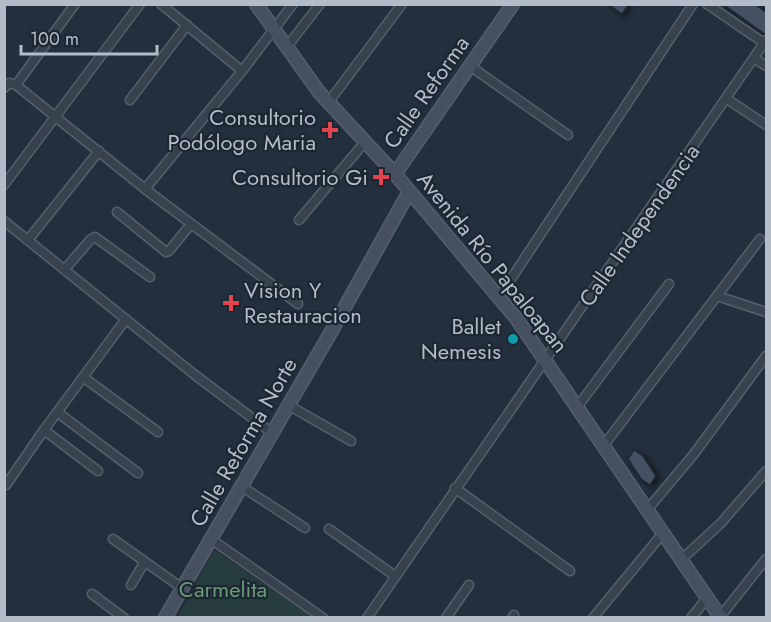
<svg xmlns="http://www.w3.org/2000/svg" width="771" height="622" font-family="Jost,sans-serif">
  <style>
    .green { fill: #263c3f }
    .building { fill: #455162; stroke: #1f2835; stroke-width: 1.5; filter: url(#shadow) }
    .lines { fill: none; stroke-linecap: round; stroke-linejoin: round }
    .street-casing { stroke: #565f6c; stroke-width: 11 }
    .secondary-casing { stroke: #565f6c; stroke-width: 15 }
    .street { stroke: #38414e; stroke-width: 8 }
    .secondary { stroke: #465061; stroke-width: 12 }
    .health-dot { fill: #e0444e; stroke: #1d2633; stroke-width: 2 }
    .culture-dot { fill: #0f9aa8; stroke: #1d2633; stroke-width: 2 }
    .labels { text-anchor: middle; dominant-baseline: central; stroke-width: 4.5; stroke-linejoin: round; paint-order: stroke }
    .street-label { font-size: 22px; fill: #b4bcc9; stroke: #1d2633 }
    .poi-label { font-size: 22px; fill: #b4bcc9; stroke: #1d2633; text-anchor: end }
    .park-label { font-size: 22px; fill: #6b9a76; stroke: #1d2633 }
  </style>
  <defs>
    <filter id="shadow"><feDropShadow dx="3" dy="2" stdDeviation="3" flood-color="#0009"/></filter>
  </defs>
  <rect width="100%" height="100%" fill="#242f3e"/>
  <path class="green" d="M214,550L313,617H178Z"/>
  <g class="building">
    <path d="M608,4H629L622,14Z"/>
    <path d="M723,4H754L766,12V35Z"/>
    <path d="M634,450L643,456L656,476L650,485L641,479L628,459Z"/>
  </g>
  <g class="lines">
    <defs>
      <g id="street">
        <path d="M161,4L242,71"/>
        <path d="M707,4L764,43"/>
        <path d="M286,48L320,4"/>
        <path d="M754,58L766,66"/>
        <path d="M470,66L568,135"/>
        <path d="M16,85L75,4"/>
        <path d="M4,88L9,83L16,85L145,189L298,304"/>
        <path d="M727,99L766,125"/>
        <path d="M130,100L187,25"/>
        <path d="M328,103L402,4"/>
        <path d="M4,185L140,4"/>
        <path d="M145,189L242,71L293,4"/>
        <path d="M117,212L166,252L169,251L191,224"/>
        <path d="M299,220L365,142"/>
        <path d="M4,221L195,375L272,433"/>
        <path d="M28,240L99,151"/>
        <path d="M65,269L90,240L95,237L150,277"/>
        <path d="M717,296L766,312"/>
        <path d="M499,297L693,4"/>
        <path d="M83,377L158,432"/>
        <path d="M288,405L351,441"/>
        <path d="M578,406L669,284"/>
        <path d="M57,412L138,473"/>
        <path d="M44,430L98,471"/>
        <path d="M604,445L760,239"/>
        <path d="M6,485L44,430L126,319"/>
        <path d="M241,486L305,528"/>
        <path d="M455,488L570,571"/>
        <path d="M647,510L694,454L766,356"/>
        <path d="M329,529L395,576"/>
        <path d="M113,539L182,588"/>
        <path d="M211,539L323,618"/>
        <path d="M681,560L721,523L766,471"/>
        <path d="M131,585L144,563"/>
        <path d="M92,594L124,618"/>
        <path d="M720,617L766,559"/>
        <path d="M367,618L766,40"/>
        <path d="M446,618L469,585"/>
        <path d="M512,618L514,615"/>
        <path d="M593,618L663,533"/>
        <path d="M691,618L707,598"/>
      </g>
      <g id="secondary">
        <path d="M256,4L319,92L395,174L516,318L721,618"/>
        <path d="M395,174L513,4"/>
        <path d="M165,618L331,332L409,192"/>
      </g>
    </defs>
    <use href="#street" class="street-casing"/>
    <use href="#secondary" class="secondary-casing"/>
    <use href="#street" class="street"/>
    <use href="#secondary" class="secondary"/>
  </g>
  <g class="health-dot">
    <path d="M327 121h6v6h6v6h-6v6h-6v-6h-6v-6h6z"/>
    <path d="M378 168h6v6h6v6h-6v6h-6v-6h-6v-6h6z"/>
    <path d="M228 294h6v6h6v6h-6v6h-6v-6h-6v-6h6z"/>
  </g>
  <circle class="culture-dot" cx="513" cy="339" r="6"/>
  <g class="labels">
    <g class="street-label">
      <text transform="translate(426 92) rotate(-55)">Calle Reforma</text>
      <text transform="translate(639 225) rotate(-55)">Calle Independencia</text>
      <text transform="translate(493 262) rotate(51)">Avenida Río Papaloapan</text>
      <text transform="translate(243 442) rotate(-60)">Calle Reforma Norte</text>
    </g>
    <g class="poi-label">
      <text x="316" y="117">Consultorio<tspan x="316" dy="25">Podólogo Maria</tspan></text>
      <text x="368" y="177">Consultorio Gi</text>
      <text x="244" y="290" text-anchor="start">Vision Y<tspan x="244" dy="25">Restauracion</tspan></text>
      <text x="501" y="326">Ballet<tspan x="501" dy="25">Nemesis</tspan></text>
    </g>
    <g class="park-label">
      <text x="223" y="589">Carmelita</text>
    </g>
  </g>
  <rect width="771" height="622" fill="none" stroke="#b4bcc9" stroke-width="12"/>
  <path d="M21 45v9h136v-9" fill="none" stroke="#b4bcc9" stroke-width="3"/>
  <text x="30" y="45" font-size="18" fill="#b4bcc9" stroke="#1d2633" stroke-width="4.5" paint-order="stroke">100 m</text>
</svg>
